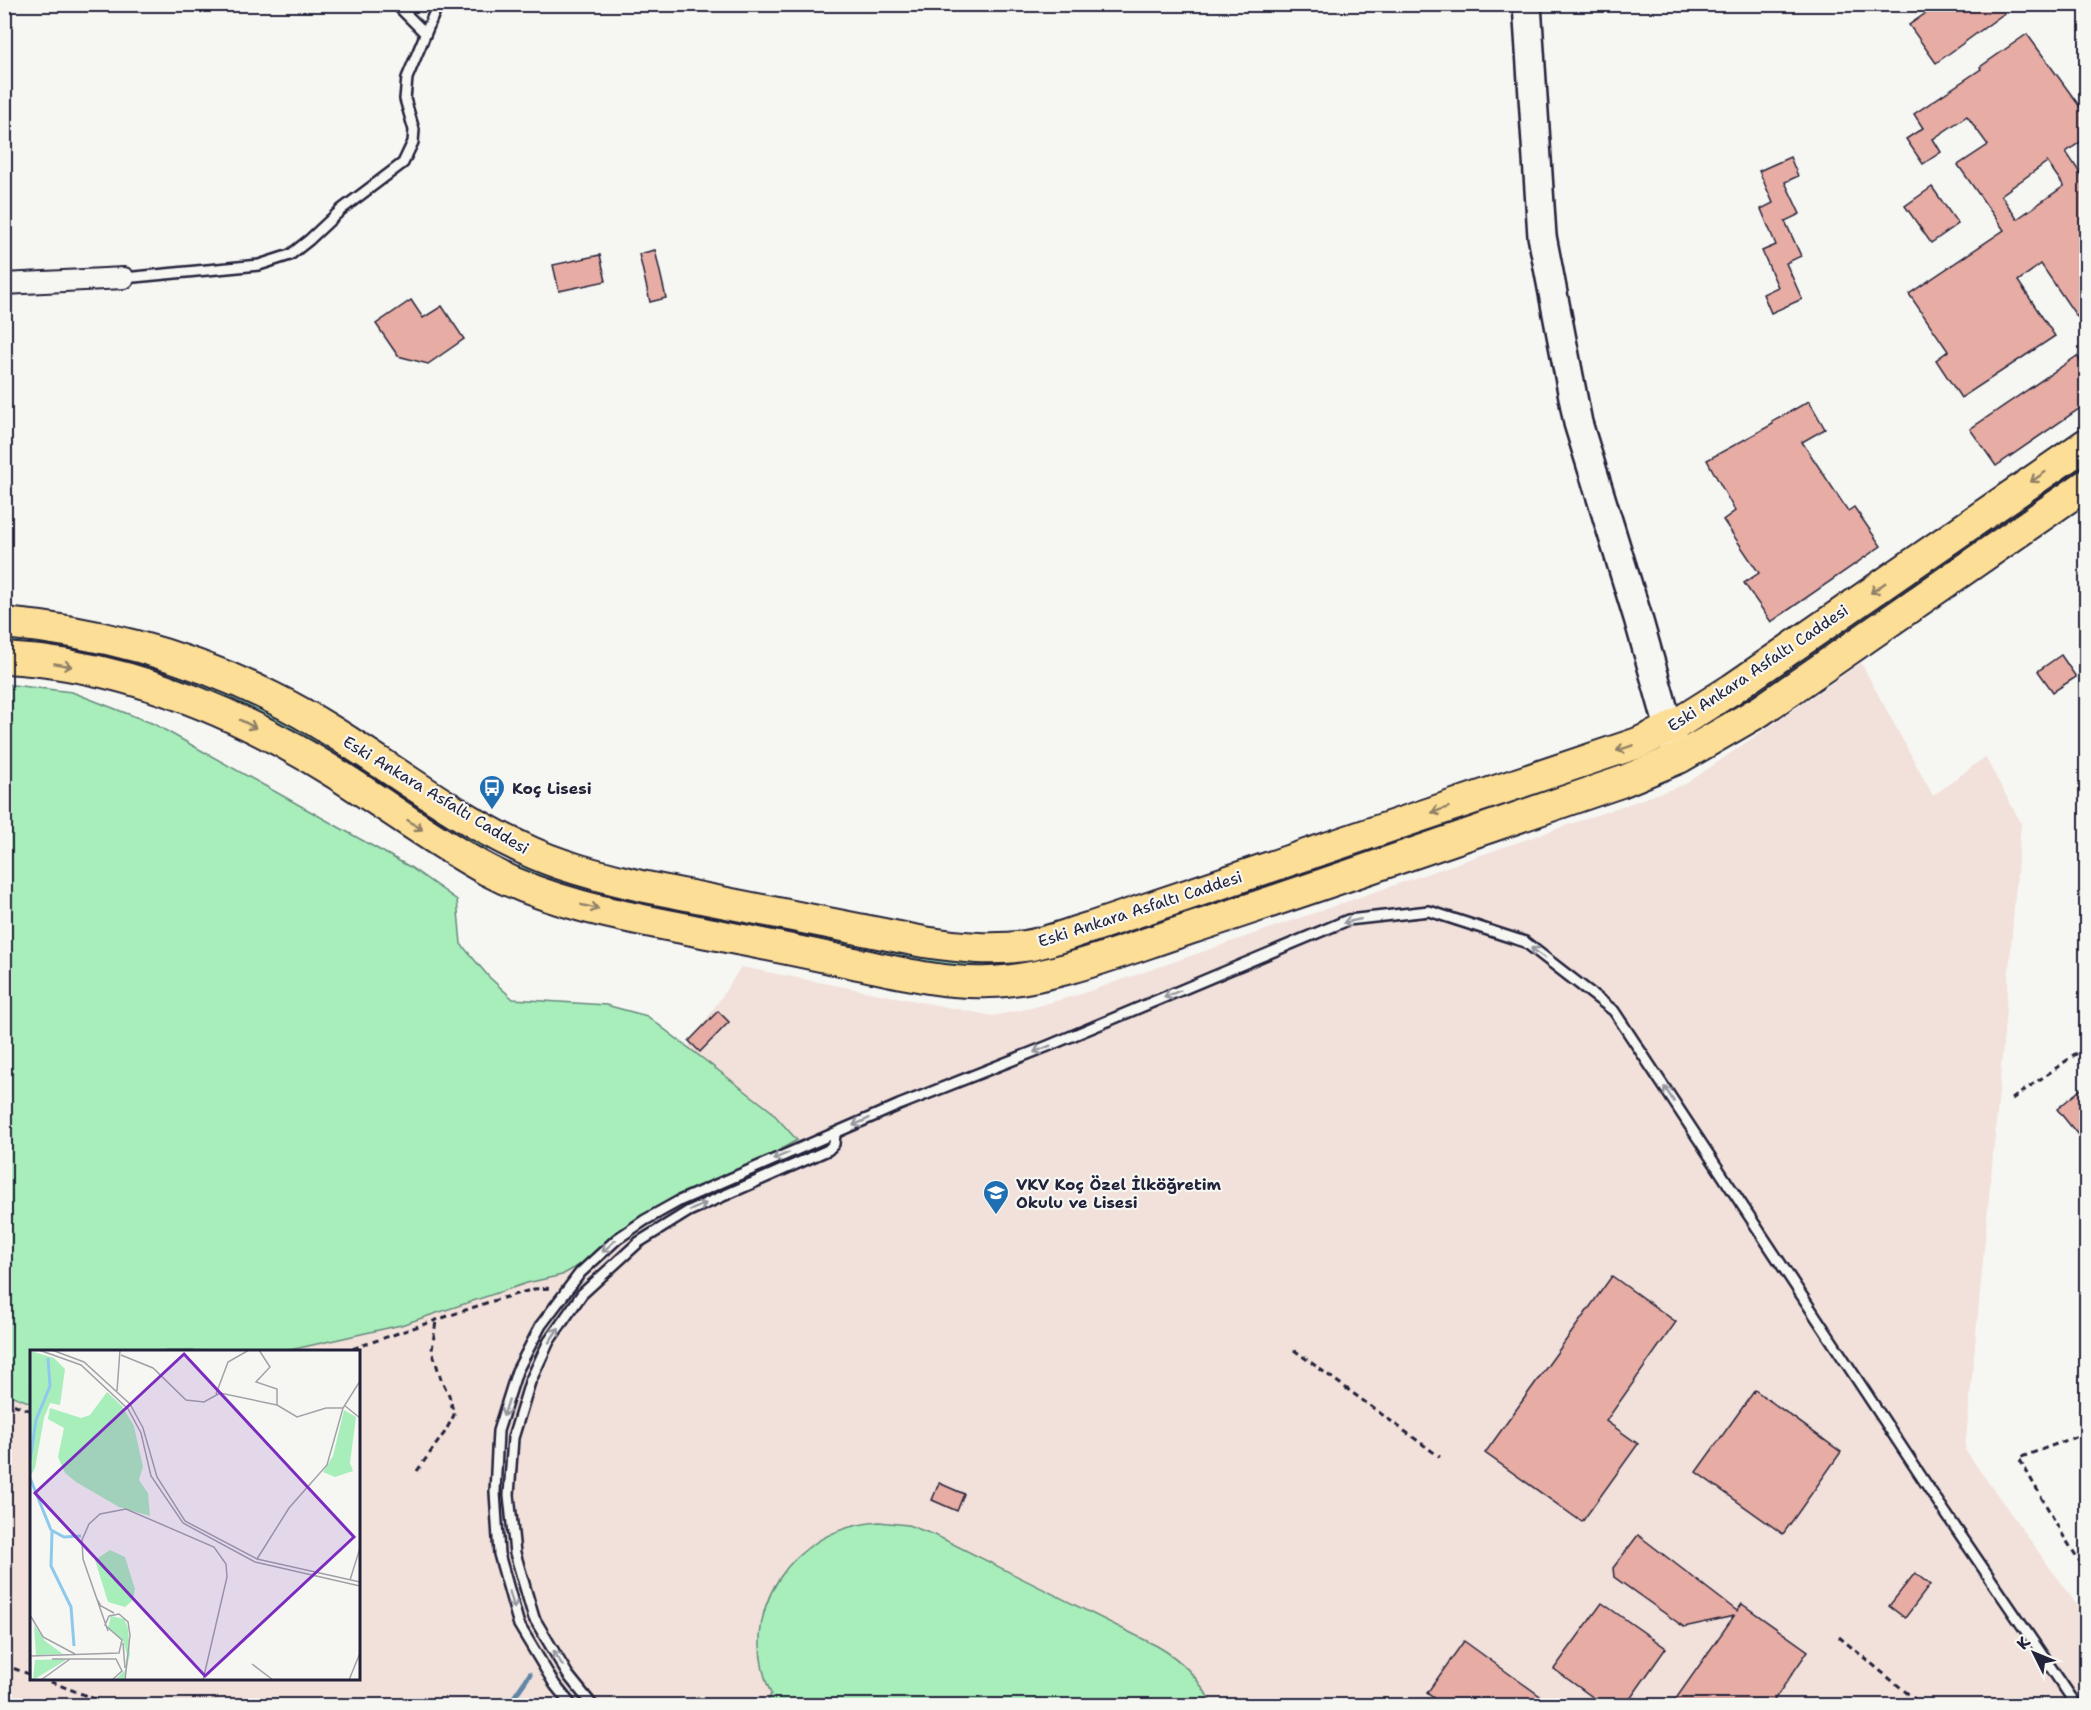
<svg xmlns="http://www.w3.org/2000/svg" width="2091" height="1710" font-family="'Shantell Sans',sans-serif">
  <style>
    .built { fill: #f2e0da; fill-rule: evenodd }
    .green { fill: #a8eebb; stroke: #65887b; stroke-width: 1.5 }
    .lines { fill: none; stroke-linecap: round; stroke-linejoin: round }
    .stream { stroke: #6286a6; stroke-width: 5 }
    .building { fill: #e7aca3; stroke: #22223b; stroke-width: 1.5; fill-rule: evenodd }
    .lane-casing { stroke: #22223b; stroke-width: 14 }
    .street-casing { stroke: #22223b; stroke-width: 24 }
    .secondary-casing { stroke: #22223b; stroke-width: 32 }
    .primary-casing { stroke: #22223b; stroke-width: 34 }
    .path { stroke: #22223b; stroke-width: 3; stroke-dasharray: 6 4.5; stroke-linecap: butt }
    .lane { stroke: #f6f6f2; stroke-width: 9 }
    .street { stroke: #f6f6f2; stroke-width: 20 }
    .secondary { stroke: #f6f6f2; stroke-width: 27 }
    .primary { stroke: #fcde96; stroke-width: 30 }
    .oneway { stroke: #8f8068 }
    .oneway2 { stroke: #9797a0 }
    .labels { text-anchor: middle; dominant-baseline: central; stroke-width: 4.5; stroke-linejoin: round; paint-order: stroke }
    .street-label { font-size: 16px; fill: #22223b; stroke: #f6f6f2 }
    .poi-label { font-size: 16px; font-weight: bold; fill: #22223b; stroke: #f6f6f2; text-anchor: start }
    .inset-river { fill: none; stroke: #8dc9ed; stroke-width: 3 }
    .inset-road { fill: none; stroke: #a1a1a9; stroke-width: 1.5 }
    .view { fill: #7b2cbf; fill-opacity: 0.15; stroke: #7b2cbf; stroke-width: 3 }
    .inset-edge { fill: none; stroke: #22223b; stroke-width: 3 }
  </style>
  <rect width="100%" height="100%" fill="#f6f6f2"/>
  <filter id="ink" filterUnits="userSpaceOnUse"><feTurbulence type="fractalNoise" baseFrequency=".0167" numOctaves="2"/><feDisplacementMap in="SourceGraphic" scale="12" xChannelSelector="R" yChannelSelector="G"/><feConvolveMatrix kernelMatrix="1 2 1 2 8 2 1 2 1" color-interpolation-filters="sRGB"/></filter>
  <g filter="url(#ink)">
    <path class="built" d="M1861,663L1933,796L1985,757L2021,823L2000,1081L1965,1450L2086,1618V1705L5,1706V767L510,1018L686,1051L741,967L993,1016L1031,1008L1081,994L1686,784ZM32,1352H358V1678H32Z"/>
    <g class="green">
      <path d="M2086,458V470L1774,685L1719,719L1717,715Z"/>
      <path d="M5,637L67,644L182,673L299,726L483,844L487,850L485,854L370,781L5,646Z"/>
      <path d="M4,684L72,692L154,724L410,867L457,900L461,944L489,977L513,999L606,1005L647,1016L770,1110L797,1140L562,1275L527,1283L401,1325L286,1351L32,1352L31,1403L5,1393Z"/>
      <path d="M1640,754V759L1499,805L1455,826L1029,967L938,968L613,902L526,873L519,867L520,861L952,958Z"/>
      <path d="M879,1522L908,1525L935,1535L1157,1646C1182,1660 1200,1679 1212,1705H766L771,1694C735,1612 791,1528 879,1522Z"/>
    </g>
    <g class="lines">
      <path class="stream" d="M508,1706L530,1674"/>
    </g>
    <g class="building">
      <path d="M1939,4H2017L1936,63L1909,25Z"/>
      <path d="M2027,34L2086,115V138L2066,152L2086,182V310L2077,317L2041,264L2018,281L2055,336L1961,398L1936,360L1948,351L1909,294L2004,230L1958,165L1988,145L1967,116L1933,139L1941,152L1923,164L1906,139L1923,128L1914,114L1981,69L1980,67ZM2047,162L2064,186L2017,219L2001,195Z"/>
      <path d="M1790,157L1798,176L1785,182L1800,214L1785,221L1801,256L1786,263L1802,299L1771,313L1763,294L1778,287L1762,251L1776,245L1761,209L1773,203L1759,171Z"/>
      <path d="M1932,187L1958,224L1931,243L1905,206Z"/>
      <path d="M655,250L666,298L650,302L639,254Z"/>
      <path d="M600,255L606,281L559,291L553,265Z"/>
      <path d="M411,300L423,318L442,306L464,339L428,364L398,356L376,324Z"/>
      <path d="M2077,356L2086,370V404L1996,466L1970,429Z"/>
      <path d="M1809,401L1825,429L1802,442L1848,511L1854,507L1881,546L1771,622L1744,583L1759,573L1723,520L1735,511L1707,460L1773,424L1772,422Z"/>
      <path d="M2061,655L2076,677L2053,692L2038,671Z"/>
      <path d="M718,1011L729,1022L700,1052L689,1041Z"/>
      <path d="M2086,1085V1128L2078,1135L2057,1109Z"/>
      <path d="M1612,1276L1676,1322L1606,1421L1638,1444L1582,1522L1485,1453Z"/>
      <path d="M1755,1390L1841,1452L1783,1534L1696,1472Z"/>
      <path d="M939,1483L964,1494L957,1511L932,1500Z"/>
      <path d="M1638,1535L1737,1611L1742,1604L1808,1651L1770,1706H1683L1675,1700L1734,1616L1684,1627L1614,1577L1613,1568Z"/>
      <path d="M1915,1573L1930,1585L1905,1618L1889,1606Z"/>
      <path d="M1602,1603L1666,1648L1625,1706H1605L1554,1669Z"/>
      <path d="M1464,1641L1515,1678L1554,1706H1444L1427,1693Z"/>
    </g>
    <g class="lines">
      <defs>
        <g id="lane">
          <path d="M396,4L425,33"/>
          <path d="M124,278L259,265L290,255L309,240L342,209L403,163L413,142L414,130L405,99L407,78L438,4"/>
          <path d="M572,1706L555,1685L519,1625L499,1554L495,1492L498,1431L517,1371L541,1325L580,1273L617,1239L645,1220L679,1201L899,1105L1048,1046L1348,920L1429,911L1525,942L1614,1011L1936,1499L2077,1706"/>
          <path d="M593,1706L568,1675L534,1618L515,1553L509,1495L513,1438L530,1382L549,1341L582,1294L639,1242L689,1211L828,1150L834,1144L835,1134"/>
        </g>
        <path id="street" d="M4,284L124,278"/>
        <path id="secondary" d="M1527,4L1542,236L1578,423L1638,618L1675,749"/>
        <g id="primary">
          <path d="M4,623C96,631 188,656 271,697C357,739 433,806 520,847C558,866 600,876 641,886L924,942C958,947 990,951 1025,946C1047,943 1070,933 1092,927L1638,743L1669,729L1732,689L2086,444"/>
          <path d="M4,658C122,664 236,711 335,773C386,805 434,841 487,870C560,909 647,920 727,937C769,945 811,954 854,963C899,972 943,984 989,982C1053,980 1127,949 1189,929C1333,882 1477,831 1621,782L1679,758L1760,711L2086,485"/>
        </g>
      </defs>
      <use href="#lane" class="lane-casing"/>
      <use href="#street" class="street-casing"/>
      <use href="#secondary" class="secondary-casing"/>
      <use href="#primary" class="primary-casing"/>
      <g class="path">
        <path d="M2012,1099L2086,1047"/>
        <path d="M1294,1350L1440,1457"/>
        <path d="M343,1352L486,1303L534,1289L553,1288"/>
        <path d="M4,1401L32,1411"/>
        <path d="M2086,1433L2019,1458L2064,1537L2086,1571"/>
        <path d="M417,1471L445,1432L454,1415L449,1395L441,1379L432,1350L436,1321"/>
        <path d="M1839,1637L1923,1706"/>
        <path d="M4,1665L32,1675"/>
        <path d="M41,1678L100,1701L128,1706"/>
      </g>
      <use href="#lane" class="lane"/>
      <use href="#street" class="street"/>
      <use href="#secondary" class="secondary"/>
      <use href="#primary" class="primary"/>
    </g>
    <defs><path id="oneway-shaft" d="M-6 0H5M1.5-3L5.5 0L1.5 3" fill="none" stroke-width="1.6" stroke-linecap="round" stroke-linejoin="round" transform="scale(1.5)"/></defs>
    <g class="oneway">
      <use href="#oneway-shaft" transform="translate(2038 477) rotate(146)"/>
      <use href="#oneway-shaft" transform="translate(1878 588) rotate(145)"/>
      <use href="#oneway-shaft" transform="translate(63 665) rotate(10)"/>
      <use href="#oneway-shaft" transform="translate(248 724) rotate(27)"/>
      <use href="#oneway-shaft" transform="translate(1625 748) rotate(162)"/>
      <use href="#oneway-shaft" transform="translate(1440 810) rotate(161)"/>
      <use href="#oneway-shaft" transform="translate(415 825) rotate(33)"/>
      <use href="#oneway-shaft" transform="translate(590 907) rotate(14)"/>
    </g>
    <g class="oneway2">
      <use href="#oneway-shaft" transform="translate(1352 921) rotate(168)"/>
      <use href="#oneway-shaft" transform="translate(1538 953) rotate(-143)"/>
      <use href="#oneway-shaft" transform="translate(1172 994) rotate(157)"/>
      <use href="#oneway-shaft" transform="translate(1042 1049) rotate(158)"/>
      <use href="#oneway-shaft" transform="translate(1669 1094) rotate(-123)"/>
      <use href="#oneway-shaft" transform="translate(861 1122) rotate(156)"/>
      <use href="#oneway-shaft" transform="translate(781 1156) rotate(157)"/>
      <use href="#oneway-shaft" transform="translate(698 1207) rotate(-24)"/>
      <use href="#oneway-shaft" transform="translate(609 1246) rotate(138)"/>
      <use href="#oneway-shaft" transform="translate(554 1335) rotate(-56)"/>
      <use href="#oneway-shaft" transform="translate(506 1408) rotate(108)"/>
      <use href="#oneway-shaft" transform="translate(512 1600) rotate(74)"/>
      <use href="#oneway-shaft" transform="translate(558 1658) rotate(-121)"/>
    </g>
  </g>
  <defs>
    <symbol id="bus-pin" viewBox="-11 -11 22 30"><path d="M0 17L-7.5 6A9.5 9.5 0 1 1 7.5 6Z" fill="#1f6fb2" stroke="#f6f6f2"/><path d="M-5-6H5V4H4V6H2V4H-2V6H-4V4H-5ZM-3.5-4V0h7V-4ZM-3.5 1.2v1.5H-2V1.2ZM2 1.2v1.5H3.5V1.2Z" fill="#fff"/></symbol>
    <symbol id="school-pin" viewBox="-11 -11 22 30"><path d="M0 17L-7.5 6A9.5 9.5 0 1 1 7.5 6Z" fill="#1f6fb2" stroke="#f6f6f2"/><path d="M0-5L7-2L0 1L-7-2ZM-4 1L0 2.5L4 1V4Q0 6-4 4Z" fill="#fff"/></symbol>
  </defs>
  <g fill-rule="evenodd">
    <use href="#bus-pin" x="477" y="773" width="30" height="40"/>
    <use href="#school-pin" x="981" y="1178" width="30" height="40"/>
  </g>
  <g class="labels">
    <g class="street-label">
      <text transform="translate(1758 668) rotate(-34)">Eski Ankara Asfaltı Caddesi</text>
      <text transform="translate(436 795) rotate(31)">Eski Ankara Asfaltı Caddesi</text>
      <text transform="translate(1140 909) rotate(-18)">Eski Ankara Asfaltı Caddesi</text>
    </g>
    <g class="poi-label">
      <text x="512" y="788">Koç Lisesi</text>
      <text x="1016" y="1184">VKV Koç Özel İlköğretim<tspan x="1016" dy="18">Okulu ve Lisesi</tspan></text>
    </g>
  </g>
  <g transform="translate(30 1350)">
    <rect width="330" height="330" fill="#f6f6f2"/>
    <path d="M0,1L24,8L35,19L30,55L20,53L14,68L5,118L0,127ZM77,42L92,56L104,76L113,117L109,130L118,143L120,166L89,157L46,132L35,123L28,107L34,78L18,69L20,58L51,68L60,65ZM314,60L326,67L320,113L323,121L305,127L293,122L303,106ZM80,200L95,207L105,239L103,250L95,257L78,252L65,210ZM81,266L94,269L98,278L100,304L94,330H85L95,320L97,304L93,291L78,278ZM4,275L15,291L33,304L6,305ZM5,310L35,309L36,310L3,330Z" fill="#a8eebb"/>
    <path class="inset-river" d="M0,111L6,70L20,36L18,8M0,128L21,180L34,187L51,186M22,182L21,216L41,257L44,296"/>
    <path class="inset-road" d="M9,0L51,15L98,59L111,83L121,126L153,173L225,212L330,236M22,0L54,12L100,54L113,78L127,127L155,171L227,209L330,232M229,0L240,17L226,32L247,39V55L267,67L296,58H313M91,5L123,18L156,50L174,52L190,43L247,55M87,41L90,0M186,44L198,12L219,0M314,55L330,68M227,209L259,158L297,115L313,58L330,31M320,230L330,198M67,249L71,256L84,263M0,265L13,287L45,304M0,269L1,330M78,281L53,209L52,190L59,174L70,164L96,159L184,197L196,214L197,227L173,330M93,293L95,318M1,306L89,303L92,290L75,275L79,266L89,264L98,272L100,285L95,330M22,309H86L92,321L82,330M222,314L243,330M11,330L40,309M319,330L330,303"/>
    <path class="view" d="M154,4L324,187L175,326L5,143Z"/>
    <rect width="330" height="330" class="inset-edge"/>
  </g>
  <rect width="2091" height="1710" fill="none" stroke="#f6f6f2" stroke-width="24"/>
  <rect x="12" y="12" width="2067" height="1686" fill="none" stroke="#22223b" stroke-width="2" filter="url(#ink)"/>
  <g transform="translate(2034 1653) rotate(313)" stroke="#f6f6f2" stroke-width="4.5" paint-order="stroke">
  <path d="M0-4.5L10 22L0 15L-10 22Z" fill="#22223b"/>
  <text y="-9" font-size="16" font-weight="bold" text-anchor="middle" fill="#22223b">K</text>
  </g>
</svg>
